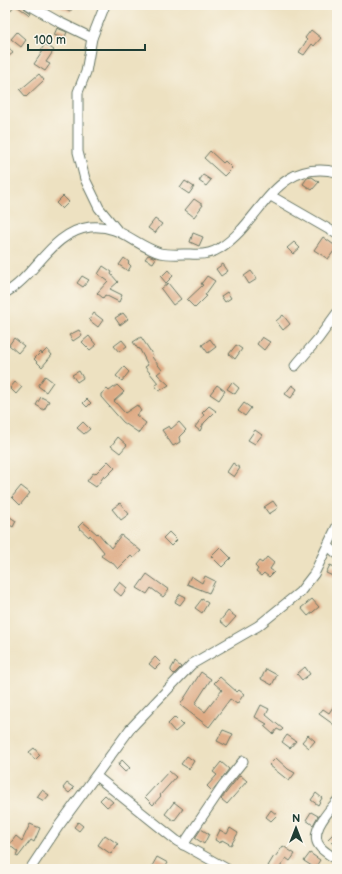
<svg xmlns="http://www.w3.org/2000/svg" width="342" height="874" font-family="'Balsamiq Sans',sans-serif">
  <style>
    .building { fill: #deaa84 }
    .lines { fill: none; stroke-linecap: round; stroke-linejoin: round }
    .street-casing { stroke: #677665; stroke-width: 11 }
    .street { stroke: #fff; stroke-width: 9 }
  </style>
  <rect width="100%" height="100%" fill="#fbf7ec"/>
  <filter id="ink" filterUnits="userSpaceOnUse"><feTurbulence type="fractalNoise" baseFrequency=".025" numOctaves="2"/><feDisplacementMap in="SourceGraphic" scale="8" xChannelSelector="R" yChannelSelector="G"/><feConvolveMatrix kernelMatrix="1 2 1 2 8 2 1 2 1" color-interpolation-filters="sRGB"/></filter>
  <filter id="wash" filterUnits="userSpaceOnUse"><feTurbulence type="fractalNoise" baseFrequency=".012" numOctaves="4" result="noise"/><feDisplacementMap in="SourceGraphic" scale="16" xChannelSelector="R" yChannelSelector="G"/><feGaussianBlur stdDeviation="0.9" result="paint"/><feColorMatrix in="noise" values="0 0 0 0 0 0 0 0 0 0 0 0 0 0 0 0 0 1.4 0 .05"/><feComposite in="paint" operator="in"/></filter>
  <g filter="url(#wash)">
    <rect width="100%" height="100%" fill="#ede1c1"/>
    <g id="blocks">
      <g class="building">
        <path d="M5,5H23L24,8L31,13L30,15L15,5L5,17Z"/>
        <path d="M56,5H74L70,12Z"/>
        <path d="M57,28L67,32L64,39L54,35Z"/>
        <path d="M311,30L321,38L314,46L312,44L304,55L299,52L307,40L305,38Z"/>
        <path d="M17,32L26,40L21,47L11,39Z"/>
        <path d="M5,43L13,53L5,59Z"/>
        <path d="M45,44L54,50L46,62L50,64L45,71L34,64L43,51L41,50Z"/>
        <path d="M39,74L44,80L26,97L20,90Z"/>
        <path d="M210,151L223,163L225,161L232,168L224,176L204,158Z"/>
        <path d="M203,175L211,180L206,186L199,181Z"/>
        <path d="M312,177L319,182L312,190L303,184L307,178Z"/>
        <path d="M185,181L194,187L189,194L180,188Z"/>
        <path d="M63,196L69,202L62,209L56,203Z"/>
        <path d="M194,199L203,205L194,217L185,210Z"/>
        <path d="M155,219L162,224L155,233L148,228Z"/>
        <path d="M193,233L203,237L199,246L190,242Z"/>
        <path d="M323,237L337,247L328,259L314,250Z"/>
        <path d="M294,242L300,248L293,254L287,248Z"/>
        <path d="M148,255L156,258L153,263L145,259Z"/>
        <path d="M124,258L129,262L128,263L131,266L128,271L119,265Z"/>
        <path d="M223,264L228,271L221,276L216,269Z"/>
        <path d="M103,266L112,272L111,274L118,282L110,289L122,295L119,302L105,295L103,298L97,293L108,281L98,274Z"/>
        <path d="M168,270L173,276L166,283L161,277Z"/>
        <path d="M251,271L257,279L249,284L244,276Z"/>
        <path d="M82,276L89,280L83,287L77,283Z"/>
        <path d="M207,276L215,281L205,295L207,296L195,308L187,300L203,285L201,284Z"/>
        <path d="M168,283L181,299L173,305L161,289Z"/>
        <path d="M227,292L231,298L225,302L221,296Z"/>
        <path d="M94,313L103,320L98,327L89,320Z"/>
        <path d="M123,313L128,319L120,325L115,318Z"/>
        <path d="M283,315L290,324L283,330L276,321Z"/>
        <path d="M79,330L82,335L73,341L69,335Z"/>
        <path d="M89,336L96,345L90,350L82,342Z"/>
        <path d="M141,337L149,349L153,356L152,357L162,370L157,374L169,385L159,391L155,385L158,383L145,367L148,365L139,348L138,349L133,342Z"/>
        <path d="M262,337L270,342L264,350L257,344Z"/>
        <path d="M14,338L24,346L18,353L9,345Z"/>
        <path d="M210,339L216,347L208,353L202,345Z"/>
        <path d="M122,340L127,346L119,352L114,346Z"/>
        <path d="M236,345L242,349L235,359L229,354Z"/>
        <path d="M47,349L52,355L42,367L34,359L41,352L42,354Z"/>
        <path d="M124,367L129,372L122,381L116,376Z"/>
        <path d="M79,371L83,378L77,382L72,375Z"/>
        <path d="M45,376L53,382L46,392L38,386Z"/>
        <path d="M15,382L22,387L16,394L10,388Z"/>
        <path d="M232,382L239,388L235,394L227,389Z"/>
        <path d="M117,385L124,392L114,401L125,413L137,405L141,411L136,415L146,423L139,433L123,422L101,397V394L107,389L109,391Z"/>
        <path d="M217,385L225,391L219,400L210,394Z"/>
        <path d="M292,385L297,389L291,398L285,394Z"/>
        <path d="M41,397L49,401L44,410L36,405Z"/>
        <path d="M87,399L91,403L87,407L83,403Z"/>
        <path d="M244,403L251,408L245,416L238,411Z"/>
        <path d="M209,406L216,411L204,423L200,431L195,427L204,415L202,413Z"/>
        <path d="M83,422L90,429L84,434L77,428Z"/>
        <path d="M179,422L186,430L179,437L180,442L173,446L162,430L169,426L171,429Z"/>
        <path d="M255,430L262,435L255,444L248,440Z"/>
        <path d="M118,437L127,445L120,453L111,446Z"/>
        <path d="M108,461L115,468L105,478L104,476L96,487L87,481L93,473L95,474Z"/>
        <path d="M233,463L240,468L234,477L227,472Z"/>
        <path d="M21,486L30,493L20,505L12,497Z"/>
        <path d="M273,501L278,508L269,514L264,507Z"/>
        <path d="M120,503L129,514L121,520L112,509Z"/>
        <path d="M7,515L16,521L13,527L5,522V518Z"/>
        <path d="M83,522L97,534L98,533L111,548L121,535L141,551L133,558L131,556L118,569L111,561L110,562L101,556L104,552L90,535L89,537L78,527Z"/>
        <path d="M169,532L177,540L171,546L163,538Z"/>
        <path d="M220,547L231,558L222,567L211,556Z"/>
        <path d="M267,557L274,563L270,569L274,572L269,577L264,573L261,576L256,572L258,569L255,566L259,561L262,563Z"/>
        <path d="M330,565L337,568V573L335,577L326,573Z"/>
        <path d="M147,574L169,590L163,597L151,588L147,594L137,588Z"/>
        <path d="M191,576L202,583L205,576L215,581L209,593L187,584Z"/>
        <path d="M120,582L127,588L121,596L114,590Z"/>
        <path d="M180,594L186,597L180,605L175,602Z"/>
        <path d="M202,599L208,603L202,613L195,608Z"/>
        <path d="M312,599L319,607L308,616L301,608Z"/>
        <path d="M228,611L236,617L227,627L220,621Z"/>
        <path d="M155,657L161,663L155,669L149,664Z"/>
        <path d="M175,662L181,667L174,674L171,671V669Z"/>
        <path d="M305,667L310,674L302,680L297,674Z"/>
        <path d="M266,669L277,675L272,685L261,679Z"/>
        <path d="M201,672L211,679L195,704L205,712L222,690L214,683L220,677L237,692L239,690L244,694L237,704L230,699L209,727L180,705Z"/>
        <path d="M261,705L269,709L266,715L283,729L281,731L277,729L273,734L264,726L267,724L255,717Z"/>
        <path d="M333,707L337,710V727L319,714L323,709L329,713Z"/>
        <path d="M175,717L183,725L175,732L168,724Z"/>
        <path d="M223,730L233,734L227,746L217,741Z"/>
        <path d="M287,735L296,741L290,748L282,742Z"/>
        <path d="M308,735L315,741L309,748L302,742Z"/>
        <path d="M34,748L40,755L35,760L29,752Z"/>
        <path d="M187,756L194,761L189,769L181,764Z"/>
        <path d="M276,758L288,769L295,773L289,781L269,765Z"/>
        <path d="M122,760L130,768L125,772L118,765Z"/>
        <path d="M221,762L229,769L212,791L207,786L217,775L213,772Z"/>
        <path d="M169,771L176,777L160,795L161,796L153,805L145,797Z"/>
        <path d="M240,775L247,781L227,804L221,799Z"/>
        <path d="M67,783L74,788L69,793L63,788Z"/>
        <path d="M42,790L49,795L44,801L37,797Z"/>
        <path d="M316,793L322,798L318,805L311,800Z"/>
        <path d="M105,795L113,802L107,807L100,800Z"/>
        <path d="M174,802L183,809L174,821L165,814Z"/>
        <path d="M271,810L277,815L271,821L266,817Z"/>
        <path d="M311,812L318,816L313,825L306,820Z"/>
        <path d="M78,822L83,826L79,831L74,827Z"/>
        <path d="M30,824L40,828L34,842L31,840L18,857L16,856L18,852L9,845L16,836L22,841Z"/>
        <path d="M230,828L238,833L231,845L222,840L220,843L215,840L220,830L227,834Z"/>
        <path d="M201,829L209,834L204,844L195,838Z"/>
        <path d="M337,830V848L328,839Z"/>
        <path d="M105,835L118,844L111,854L98,845Z"/>
        <path d="M283,846L295,854L290,861L286,858L279,869H272L268,866L274,856L275,857Z"/>
        <path d="M310,853L320,860L315,868L304,861Z"/>
        <path d="M157,857L168,863L164,869H157L152,866Z"/>
      </g>
    </g>
  </g>
  <g filter="url(#ink)">
    <use href="#blocks" fill-opacity="0" stroke="#677665" stroke-width="1"/>
    <g class="lines">
      <defs>
        <g id="street">
          <path d="M29,5L59,22L92,38"/>
          <path d="M105,5L92,38L86,72L78,92V152L85,179L99,208L117,230"/>
          <path d="M271,196L337,234"/>
          <path d="M5,293C36,276 51,232 90,227C120,224 134,245 160,253C169,255 181,254 190,254C200,255 211,254 220,248C263,221 273,158 337,172"/>
          <path d="M295,366L318,339L337,313"/>
          <path d="M328,546L337,554"/>
          <path d="M96,776L177,841L227,869"/>
          <path d="M337,801C328,812 307,834 321,848C326,853 332,856 337,860"/>
          <path d="M183,845L223,786L243,761"/>
          <path d="M30,869L58,827L130,729L192,664L258,626L300,592L314,574L337,526"/>
        </g>
      </defs>
      <use href="#street" class="street-casing"/>
      <use href="#street" class="street"/>
    </g>
  </g>
  <rect width="342" height="874" fill="none" stroke="#fbf7ec" stroke-width="20"/>
  <g transform="translate(296 828)" stroke="#fbf7ec" stroke-width="3" paint-order="stroke">
  <path d="M0-3L7 15L0 10L-7 15Z" fill="#1f3d34"/>
  <text y="-6" font-size="11" font-weight="bold" text-anchor="middle" fill="#1f3d34">N</text>
  </g>
  <path d="M28 44v6h117v-6" fill="none" stroke="#1f3d34" stroke-width="2"/>
  <text x="34" y="44" font-size="12" fill="#1f3d34" stroke="#fbf7ec" stroke-width="3" paint-order="stroke">100 m</text>
</svg>
